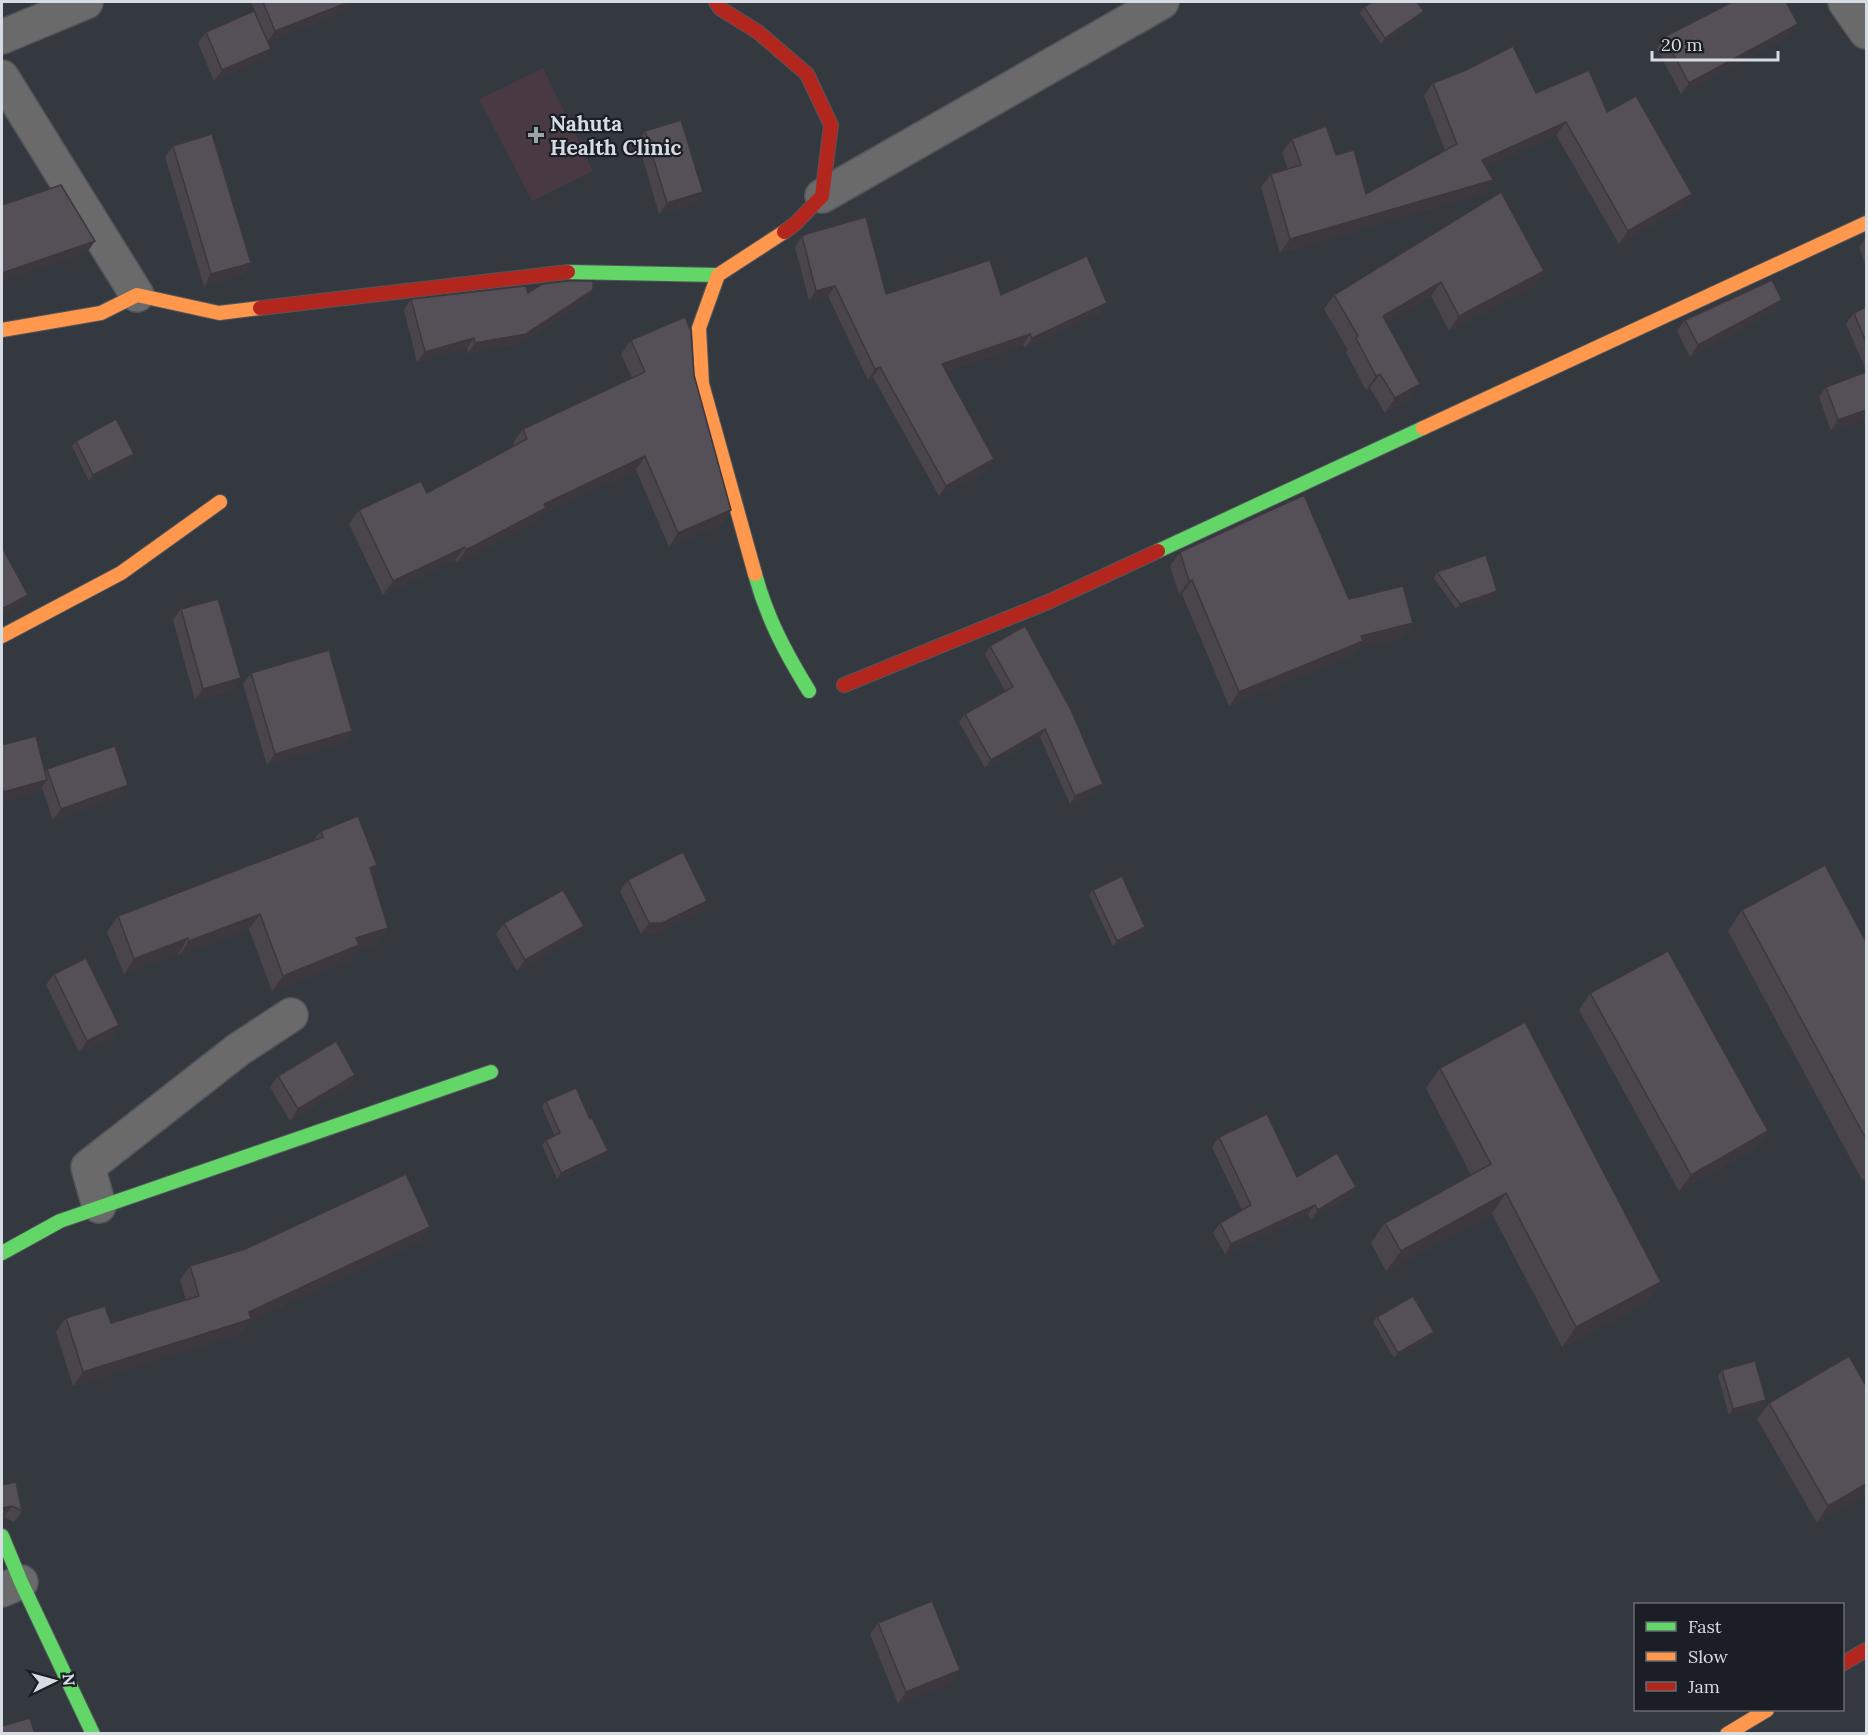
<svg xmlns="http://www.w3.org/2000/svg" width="1868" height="1735" font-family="Lora,serif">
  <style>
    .medical { fill: #483943 }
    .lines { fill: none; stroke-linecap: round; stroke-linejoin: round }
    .street-casing { stroke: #52565c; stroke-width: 36 }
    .fast-casing { stroke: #52565c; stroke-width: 16 }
    .slow-casing { stroke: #52565c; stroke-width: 16 }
    .jam-casing { stroke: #52565c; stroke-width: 16 }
    .street { stroke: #6a6a6a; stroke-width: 33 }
    .fast { stroke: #63d668; stroke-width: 14 }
    .slow { stroke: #ff974d; stroke-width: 14 }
    .jam { stroke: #b3261e; stroke-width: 14 }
    .wall { fill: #49454b }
    .shaded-wall { fill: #3c383d }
    .building { fill: #555057; stroke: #3c383d; stroke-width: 1.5 }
    .poi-dot { fill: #9da3aa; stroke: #1b1f25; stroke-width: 2 }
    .labels { text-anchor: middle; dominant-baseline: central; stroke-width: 4.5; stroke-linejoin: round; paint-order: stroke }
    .poi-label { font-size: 21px; font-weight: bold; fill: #d6dce3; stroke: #1b1f25; text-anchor: start }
  </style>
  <rect width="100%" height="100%" fill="#34393f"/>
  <path class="medical" d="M543,68L593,171L532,201L479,99Z"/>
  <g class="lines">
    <defs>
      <g id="street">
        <path d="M1845,2L1866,32"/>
        <path d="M2,37L86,2"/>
        <path d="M2,77L137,295"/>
        <path d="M822,196L1162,2"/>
        <path d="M99,1206L88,1167L239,1049L291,1015"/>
        <path d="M2,1590L21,1582"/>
      </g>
      <g id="fast">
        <path d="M568,272L718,275"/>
        <path d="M1158,551L1423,428"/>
        <path d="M755,574C767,618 785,652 809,691"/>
        <path d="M2,1253L60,1221L491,1072"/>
        <path d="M2,1536L21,1582L93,1734"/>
      </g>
      <g id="slow">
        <path d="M2,330L101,313L137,295L219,313L260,308"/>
        <path d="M1423,428L1866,223"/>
        <path d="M755,574L702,384L699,328L718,275L784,232"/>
        <path d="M2,636L121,573L220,502"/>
        <path d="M1727,1734L1767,1710"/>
      </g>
      <g id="jam">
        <path d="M716,2L721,9L758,32L807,74L831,125L822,196L795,224L784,232"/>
        <path d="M260,308L568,272"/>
        <path d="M844,685L1048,602L1158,551"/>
        <path d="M1842,1664L1866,1650"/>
      </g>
    </defs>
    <use href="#street" class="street-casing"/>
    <use href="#fast" class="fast-casing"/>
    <use href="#slow" class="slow-casing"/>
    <use href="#jam" class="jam-casing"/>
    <use href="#street" class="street"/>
    <use href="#fast" class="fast"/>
    <use href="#slow" class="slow"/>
    <use href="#jam" class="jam"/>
  </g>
  <g class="wall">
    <path d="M251,2H350L343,12L267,42L271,49L263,60L214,81L198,43L206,32L261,26Z"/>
    <path d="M1364,7L1424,11L1420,17L1381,44L1360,13Z"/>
    <path d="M1790,35L1681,94L1657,49L1664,37Z"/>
    <path d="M1433,83L1536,93L1607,112L1683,207L1619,244L1556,135L1486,167L1493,180L1484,193L1280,253L1261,187L1271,174L1288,169L1282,153L1292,139L1336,155L1366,194L1445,150L1424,96Z"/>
    <path d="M645,131L695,203L659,214L638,142Z"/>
    <path d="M173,146L251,263L243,274L204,286L165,157Z"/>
    <path d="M1501,192L1544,271L1534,286L1449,331L1431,296L1386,323L1409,399L1385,413L1370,388L1366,390L1346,352L1348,350L1324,309L1334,295Z"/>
    <path d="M802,236L886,294L1001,295L1100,313L1025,348L1023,345L945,371L987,470L939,496L873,377L868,380L828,296L809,301L795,247Z"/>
    <path d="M1866,237V266L1859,247Z"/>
    <path d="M593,290L586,300L519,344L468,353L467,348L417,362L404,310L411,299Z"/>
    <path d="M1782,300L1774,311L1690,357L1677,331L1685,320Z"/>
    <path d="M1866,307V370L1846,324L1854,313Z"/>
    <path d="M631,340L694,375L731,510L722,524L669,547L636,470L542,514L536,522L457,563L455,560L383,595L349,524L359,510L427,493L515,446L513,443L523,429L632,378L621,354Z"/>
    <path d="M1866,372V418L1831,431L1819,397L1826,387Z"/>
    <path d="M76,441L134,454L130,460L89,481L72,446Z"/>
    <path d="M1180,552L1349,599L1413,623L1403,637L1358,648L1353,655L1229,706L1182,594H1179L1170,566Z"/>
    <path d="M1437,572L1497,591L1493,597L1456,609L1434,578Z"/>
    <path d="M181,609L241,678L233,690L195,700L173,620Z"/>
    <path d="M990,646L1097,792L1070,804L1040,737L985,768L959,722L965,714L1005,691L985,654Z"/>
    <path d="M251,673L352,731L344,742L267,765L243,684Z"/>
    <path d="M2,745L45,772L47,769L121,796L53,820L42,788L39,791L2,802Z"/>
    <path d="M321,831L377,865L372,872L378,944L356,950L348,961L272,991L249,929L179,956L178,954L124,974L107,932L118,916L314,840Z"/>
    <path d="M628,880L699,912L655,934H641L620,891Z"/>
    <path d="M1093,890L1145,927L1142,933L1113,946L1089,895Z"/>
    <path d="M1742,910L1866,942V1178L1862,1180L1728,931Z"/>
    <path d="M504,923L576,937L517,971L496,934Z"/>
    <path d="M54,974L119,1025L112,1037L79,1052L46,985Z"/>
    <path d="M1590,993L1768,1131L1756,1148L1679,1191L1579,1010Z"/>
    <path d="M1440,1068L1661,1282L1646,1303L1562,1347L1492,1214L1386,1271L1371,1243L1385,1223L1471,1175L1426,1088Z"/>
    <path d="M355,1075L348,1086L290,1121L270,1087L278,1076Z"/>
    <path d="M546,1101L590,1119L608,1151L604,1157L557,1179L542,1145L546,1140L555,1136L542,1107Z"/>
    <path d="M1219,1137L1297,1177L1356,1187L1350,1196L1311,1220L1308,1214L1225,1254L1213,1233L1220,1223L1242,1210L1212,1147Z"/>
    <path d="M420,1241L248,1322L241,1333L73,1386L56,1332L66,1318L111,1323L186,1300L180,1280L190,1266Z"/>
    <path d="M1377,1317L1430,1338L1394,1358L1373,1322Z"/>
    <path d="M1722,1370L1766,1400L1762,1406L1729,1415L1718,1376Z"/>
    <path d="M1769,1403L1866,1494L1817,1523L1757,1419Z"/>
    <path d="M2,1485L22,1511L14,1522L4,1517L2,1518Z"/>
    <path d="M878,1623L952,1682L898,1704L870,1634Z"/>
  </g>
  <g class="shaded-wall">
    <path d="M350,2L343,12L267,42L275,31Z"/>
    <path d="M1424,11L1420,17L1381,44L1385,38Z"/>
    <path d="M1798,24L1790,35L1681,94L1689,83Z"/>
    <path d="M271,49L263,60L214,81L222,70Z"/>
    <path d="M1566,122L1556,135L1473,173L1482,160Z"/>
    <path d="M1493,180L1484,193L1280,253L1290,239Z"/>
    <path d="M703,192L695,203L659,214L667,203Z"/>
    <path d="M1692,194L1683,207L1619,244L1628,231Z"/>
    <path d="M95,241L88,251L2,281V273Z"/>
    <path d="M251,263L243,274L204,286L211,274Z"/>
    <path d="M1544,271L1534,286L1449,331L1459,316Z"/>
    <path d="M1441,282L1431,296L1373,331L1383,316Z"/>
    <path d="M835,286L828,296L809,301L816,291Z"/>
    <path d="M593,290L586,300L519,344L468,353L475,343Z"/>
    <path d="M1782,300L1774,311L1690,357L1698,345Z"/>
    <path d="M1107,303L1100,313L1025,348L1032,338Z"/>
    <path d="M1030,334L1023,345L935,374L942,364Z"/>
    <path d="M474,338L467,348L417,362L425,352Z"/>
    <path d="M880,367L873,377L868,380L875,369Z"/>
    <path d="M1380,374L1370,388L1366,390L1376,376Z"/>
    <path d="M1420,384L1409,399L1385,413L1395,398Z"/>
    <path d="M1866,410V418L1831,431L1838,420Z"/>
    <path d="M134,454L130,460L89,481L93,475Z"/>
    <path d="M645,456L636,470L542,514L536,522L457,563L466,550L544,504Z"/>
    <path d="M994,459L987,470L939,496L946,486Z"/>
    <path d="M731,510L722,524L669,547L678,533Z"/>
    <path d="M465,547L455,560L383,595L393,581Z"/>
    <path d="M1192,580L1182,594H1179L1189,581Z"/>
    <path d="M1497,591L1493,597L1456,609L1460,604Z"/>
    <path d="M28,595L21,605L2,615V609Z"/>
    <path d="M1413,623L1403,637L1358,648L1353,655L1229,706L1239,692L1361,636Z"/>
    <path d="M241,678L233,690L195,700L203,689Z"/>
    <path d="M1045,729L1040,737L985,768L991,760Z"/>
    <path d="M352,731L344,742L267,765L275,754Z"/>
    <path d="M47,780L39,791L2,802V795L3,792Z"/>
    <path d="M1103,784L1097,792L1070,804L1075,796Z"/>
    <path d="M128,785L121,796L53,820L61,809Z"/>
    <path d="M377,865L367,880L370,868Z"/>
    <path d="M707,901L699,912L655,934H641L649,923Z"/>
    <path d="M260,914L249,929L179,956L189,941Z"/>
    <path d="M584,926L576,937L517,971L525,960Z"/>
    <path d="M1145,927L1142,933L1113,946L1117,941Z"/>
    <path d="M388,928L378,944L356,950L348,961L272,991L283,976L356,938Z"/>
    <path d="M188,938L178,954L124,974L134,959Z"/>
    <path d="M119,1025L112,1037L79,1052L87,1041Z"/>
    <path d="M355,1075L348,1086L290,1121L298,1109Z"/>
    <path d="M1768,1131L1756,1148L1679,1191L1691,1175Z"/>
    <path d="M608,1151L604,1157L557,1179L561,1173Z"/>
    <path d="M1356,1187L1350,1196L1311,1220L1318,1210Z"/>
    <path d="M1506,1193L1492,1214L1386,1271L1401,1251Z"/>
    <path d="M1315,1205L1308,1214L1225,1254L1231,1244Z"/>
    <path d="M430,1227L420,1241L248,1322L241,1333L73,1386L83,1372L249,1312Z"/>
    <path d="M1661,1282L1646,1303L1562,1347L1576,1327Z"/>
    <path d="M1434,1332L1430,1338L1394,1358L1398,1353Z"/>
    <path d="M1766,1400L1762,1406L1729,1415L1733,1409Z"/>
    <path d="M1866,1484V1494L1817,1523L1828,1506Z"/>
    <path d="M12,1506L4,1517L2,1518V1508Z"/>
    <path d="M960,1670L952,1682L898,1704L906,1692Z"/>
  </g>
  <g class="building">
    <path d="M263,2H349L275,31Z"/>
    <path d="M1372,2H1417L1424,11L1385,38L1364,7Z"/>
    <path d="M1732,2H1786L1798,24L1689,83L1664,37Z"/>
    <path d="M254,11L271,49L222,70L206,32Z"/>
    <path d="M1513,46L1536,93L1589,70L1607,112L1636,96L1692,194L1628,231L1566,122L1482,160L1493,180L1290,239L1271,174L1301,165L1292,139L1326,126L1336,155L1354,150L1366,194L1457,144L1433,83L1466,70Z"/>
    <path d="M681,120L703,192L667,203L645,131Z"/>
    <path d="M212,134L251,263L211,274L173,146Z"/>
    <path d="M61,185L95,241L2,273V205Z"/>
    <path d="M1501,192L1544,271L1459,316L1441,282L1383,316L1420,384L1395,398L1380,374L1376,376L1356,338L1358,336L1334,295Z"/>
    <path d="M866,217L886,294L990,260L1001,295L1087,256L1107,303L1032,338L1030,334L942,364L994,459L946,486L880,367L875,369L835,286L816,291L802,236L806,234Z"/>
    <path d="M1772,280L1782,300L1698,345L1685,320Z"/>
    <path d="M568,281H593V290L526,334L475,343L474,338L425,352L411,299L526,286L528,293L542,284Z"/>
    <path d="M1866,307V342L1854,313Z"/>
    <path d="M685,317L691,331L694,375L731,510L678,533L645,456L544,504L546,508L466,550L465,547L393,581L359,510L421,481L427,493L527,439L523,429L645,372L631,340Z"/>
    <path d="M1866,372V410L1838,420L1826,387Z"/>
    <path d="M116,419L134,454L93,475L76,441Z"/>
    <path d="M1304,495L1349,599L1403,586L1413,623L1361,636L1363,641L1239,692L1192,580L1189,581L1180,552Z"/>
    <path d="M2,547L28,595L2,609Z"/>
    <path d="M1486,555L1497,591L1460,604L1437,572Z"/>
    <path d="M218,599L241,678L203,689L181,609Z"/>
    <path d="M1025,626L1071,710L1103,784L1075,796L1045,729L991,760L965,714L1013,687L990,646Z"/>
    <path d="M329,650L352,731L275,754L251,673Z"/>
    <path d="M36,736L47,780L3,792L2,785V745Z"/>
    <path d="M115,746L128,785L61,809L47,769Z"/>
    <path d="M358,816L377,865L370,868L388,928L356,938L359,945L283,976L260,914L189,941L188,938L134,959L118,916L323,837L321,831Z"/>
    <path d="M683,852L707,901L662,923H649L628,880Z"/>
    <path d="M1825,865L1866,942V1139L1742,910Z"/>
    <path d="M1122,876L1145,927L1117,941L1093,890Z"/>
    <path d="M563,890L584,926L525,960L504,923Z"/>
    <path d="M1668,951L1768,1131L1691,1175L1590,993Z"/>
    <path d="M86,958L119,1025L87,1041L54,974Z"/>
    <path d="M1525,1022L1661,1282L1576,1327L1506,1193L1401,1251L1385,1223L1491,1164L1440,1068Z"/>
    <path d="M336,1041L355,1075L298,1109L278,1076Z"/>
    <path d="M576,1088L590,1119L592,1118L608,1151L561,1173L546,1140L560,1133L546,1101Z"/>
    <path d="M1267,1114L1297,1177L1337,1153L1356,1187L1318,1210L1315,1205L1231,1244L1220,1223L1251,1205L1219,1137Z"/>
    <path d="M406,1174L430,1227L249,1312L251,1319L83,1372L66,1318L105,1306L111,1323L199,1296L190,1266L245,1249Z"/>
    <path d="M1413,1296L1434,1332L1398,1353L1377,1317Z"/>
    <path d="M1849,1356L1866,1386V1484L1828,1506L1769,1403Z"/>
    <path d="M1755,1361L1766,1400L1733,1409L1722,1370Z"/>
    <path d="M16,1482L22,1511L12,1506L2,1508V1485Z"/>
    <path d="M932,1601L960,1670L906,1692L878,1623Z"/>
    <path d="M30,1718L35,1734H2V1726Z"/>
  </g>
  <path class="poi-dot" d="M533 126h6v6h6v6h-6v6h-6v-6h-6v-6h6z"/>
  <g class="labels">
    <g class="poi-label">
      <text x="550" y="123">Nahuta<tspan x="550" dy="24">Health Clinic</tspan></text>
    </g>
  </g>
  <rect width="1868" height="1735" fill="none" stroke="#d6dce3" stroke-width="6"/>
  <rect x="1634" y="1603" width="210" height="108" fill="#1b1f25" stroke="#666b71" stroke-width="1.5"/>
  <rect x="1646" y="1622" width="30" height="9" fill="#63d668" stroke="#666b71" stroke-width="1.5"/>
  <text x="1688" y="1633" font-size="18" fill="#d6dce3">Fast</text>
  <rect x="1646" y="1652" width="30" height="9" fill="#ff974d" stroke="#666b71" stroke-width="1.5"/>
  <text x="1688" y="1663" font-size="18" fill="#d6dce3">Slow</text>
  <rect x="1646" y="1682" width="30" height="9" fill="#b3261e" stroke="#666b71" stroke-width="1.5"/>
  <text x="1688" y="1693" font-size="18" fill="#d6dce3">Jam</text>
  <g transform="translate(54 1681) rotate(85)" stroke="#1b1f25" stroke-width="4.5" paint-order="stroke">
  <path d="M0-4.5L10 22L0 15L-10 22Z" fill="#d6dce3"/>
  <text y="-9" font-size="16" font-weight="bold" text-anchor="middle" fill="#d6dce3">N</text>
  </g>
  <path d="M1652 51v9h126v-9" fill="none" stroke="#d6dce3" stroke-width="3"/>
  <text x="1661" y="51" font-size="18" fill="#d6dce3" stroke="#1b1f25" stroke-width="4.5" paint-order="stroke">20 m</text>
</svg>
